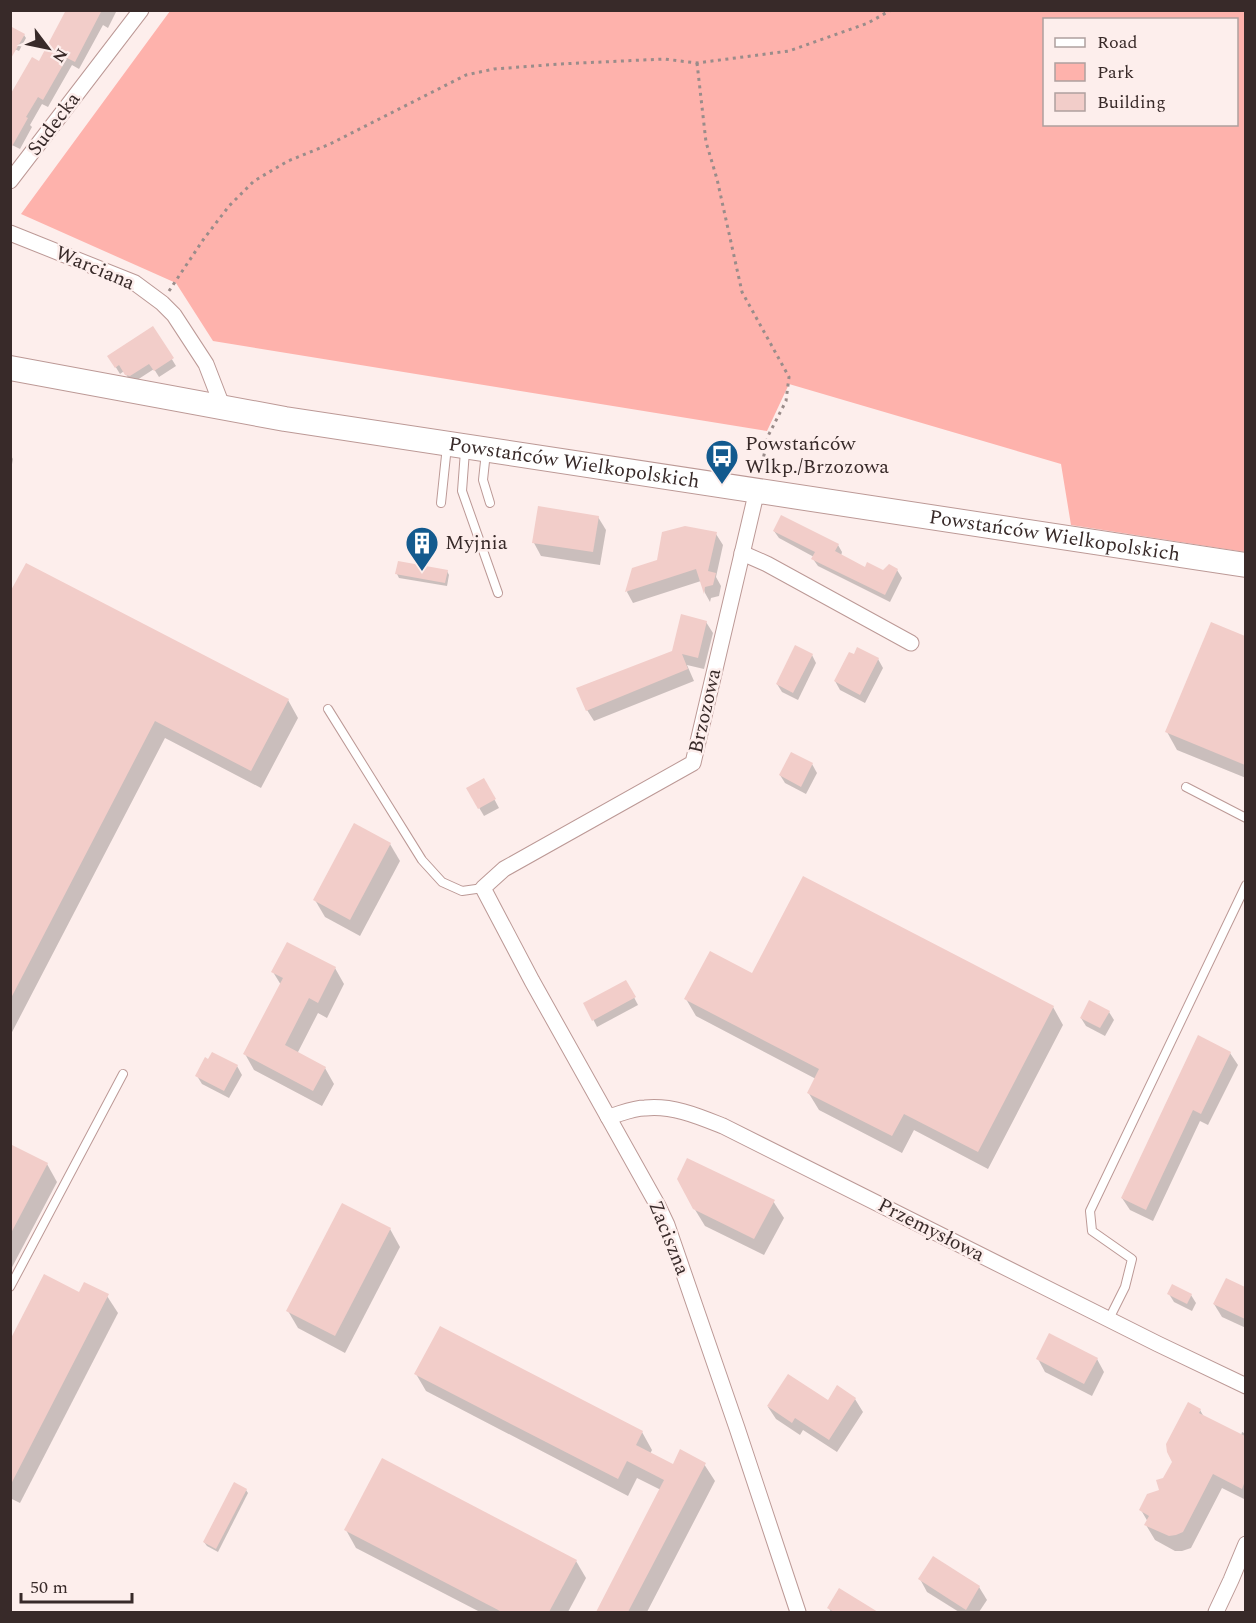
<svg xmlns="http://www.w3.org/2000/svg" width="1256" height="1623" font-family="Spectral,serif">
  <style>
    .green { fill: #feb2ac; fill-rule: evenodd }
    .shadow { fill: #0003 }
    .building { fill: #f2cdc9 }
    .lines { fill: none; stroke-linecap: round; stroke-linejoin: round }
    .service-casing { stroke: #bc9996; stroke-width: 10 }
    .minor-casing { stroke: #bc9996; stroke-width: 17 }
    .primary-casing { stroke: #bc9996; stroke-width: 26 }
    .path { stroke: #9a8c8a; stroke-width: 3; stroke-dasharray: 3 4.5; stroke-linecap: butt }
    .service { stroke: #fff; stroke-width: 8 }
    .minor { stroke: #fff; stroke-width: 15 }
    .primary { stroke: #fff; stroke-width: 24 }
    .labels { text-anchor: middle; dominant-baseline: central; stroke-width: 5; stroke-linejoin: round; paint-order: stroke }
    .street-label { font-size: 20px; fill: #382a29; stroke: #fdeeec }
    .poi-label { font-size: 20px; fill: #382a29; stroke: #fdeeec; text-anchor: start }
  </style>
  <rect width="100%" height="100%" fill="#fdeeec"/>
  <path class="green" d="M170,11H1245V552L1071,525L1061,464L789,384L767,431L213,341L176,283L21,214ZM1044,20H1236V124H1044Z"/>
  <g class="shadow">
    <path d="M74,10H117L108,28L103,25L79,69L72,65L48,107L42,104L30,125L32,127L20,149L10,144L39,63Z"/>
    <path d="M24,35L26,38L19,51L10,47Z"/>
    <path d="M153,328L176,366L159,377L154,369L134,382L130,381L124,371L120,374L109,356Z"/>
    <path d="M10,454L13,459L10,475Z"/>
    <path d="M598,517L606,530L600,565L541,556L534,543Z"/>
    <path d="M774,531L838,545L842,552L841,556L866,569L883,572L897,570L902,578L890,602L818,566L813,559L814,557L779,538Z"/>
    <path d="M716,534L723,545L716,577L721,586L719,596L711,598L710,602L705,593L701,581L633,603L627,592L634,569L658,561Z"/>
    <path d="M447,571L449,575L447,586L399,578L397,574Z"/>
    <path d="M10,595L288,700L298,718L261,788L165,738L10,1036Z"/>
    <path d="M706,622L713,633L704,669L687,665L694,681L594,721L587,710L673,652Z"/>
    <path d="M1212,624L1246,638V778L1177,750L1167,732Z"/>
    <path d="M858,649L878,659L883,668L865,703L840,690L835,681L854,656Z"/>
    <path d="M812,655L816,663L798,700L782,692L777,684Z"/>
    <path d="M792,754L812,764L817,773L806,794L785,783L780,775Z"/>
    <path d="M484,780L499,808L484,816L468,789Z"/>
    <path d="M390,844L400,861L360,936L325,917L315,900Z"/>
    <path d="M335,968L344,984L327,1018L318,1013L297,1054L325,1068L334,1084L322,1106L254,1070L245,1054L281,985L273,972Z"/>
    <path d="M753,975L1053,1007L1063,1025L988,1169L914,1130L902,1153L819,1110L808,1092L816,1079L696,1016L686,999Z"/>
    <path d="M626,982L638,1005L597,1027L585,1003Z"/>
    <path d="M1109,1012L1114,1020L1105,1036L1086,1026L1081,1018Z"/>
    <path d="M1230,1053L1238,1065L1208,1125L1200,1121L1153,1221L1130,1210L1122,1198Z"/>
    <path d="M237,1066L242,1075L229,1098L202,1084L197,1076Z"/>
    <path d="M10,1145L47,1164L57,1182L10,1271Z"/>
    <path d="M773,1201L784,1218L764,1255L705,1226L694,1208Z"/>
    <path d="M390,1229L400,1247L345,1353L298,1328L288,1311Z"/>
    <path d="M1226,1280L1246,1289V1328L1222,1317L1214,1304Z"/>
    <path d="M80,1294L107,1296L118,1313L20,1503L10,1498V1343Z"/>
    <path d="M1169,1294L1191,1295L1196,1303L1192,1311L1174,1302Z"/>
    <path d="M1038,1359H1097L1104,1372L1092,1396L1045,1372Z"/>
    <path d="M416,1374L642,1432L652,1450L650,1454L673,1466L704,1464L715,1481L647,1612H597L661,1490L637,1478L628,1496L426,1391Z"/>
    <path d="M855,1399L863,1412L837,1452L803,1430L800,1435L776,1419L768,1407Z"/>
    <path d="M1200,1410L1204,1417L1241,1436L1242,1432L1246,1434V1500L1222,1488L1191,1548L1182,1551H1175L1155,1540L1146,1525L1148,1522L1141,1510L1161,1491L1164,1480Z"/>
    <path d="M246,1490L248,1493L218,1552L207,1546L204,1542Z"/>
    <path d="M346,1530L576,1561L586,1578L568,1612H480L356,1548Z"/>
    <path d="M934,1558L979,1587L987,1600L979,1612H959L927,1592L920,1579Z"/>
    <path d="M840,1590L876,1612H831L829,1608Z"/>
  </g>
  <g class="building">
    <path d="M66,10H102L75,62L67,58L43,100L38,97L26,117L28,118L10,150V95L32,57L39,61Z"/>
    <path d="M10,26L25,34L10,60Z"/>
    <path d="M153,326L174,358L154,371L149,364L130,376L125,375L119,365L115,368L107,356Z"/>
    <path d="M538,506L599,516L593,552L532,543Z"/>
    <path d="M781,515L839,544L835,551L865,567L867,562L883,570L889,564L898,569L885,595L811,559L815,552L773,531Z"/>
    <path d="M685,526L717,532L708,571L716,573L713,585L705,587L704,594L696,569L625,592L632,568L657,560L662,532Z"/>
    <path d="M398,561L448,570L445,583L395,574Z"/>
    <path d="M26,563L289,699L251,771L155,721L10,1000V592Z"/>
    <path d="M681,614L707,621L698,658L682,654L688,669L586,711L576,688L672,651Z"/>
    <path d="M1211,622L1245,636V765L1165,732Z"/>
    <path d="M795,645L813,654L793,693L776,684Z"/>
    <path d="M857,647L879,658L860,695L834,681L849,652L854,654Z"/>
    <path d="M791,752L813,763L801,787L779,775Z"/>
    <path d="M484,778L496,799L478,809L466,788Z"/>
    <path d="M354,823L391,843L350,920L313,900Z"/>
    <path d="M803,876L1054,1006L978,1152L904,1114L892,1136L807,1093L819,1069L684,999L710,951L752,973Z"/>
    <path d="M287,942L336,967L318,1003L309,998L285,1045L326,1067L313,1091L243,1054L283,978L271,972Z"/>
    <path d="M626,980L636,997L592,1021L583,1003Z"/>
    <path d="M1089,1000L1110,1011L1100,1028L1080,1018Z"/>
    <path d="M1198,1035L1231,1052L1201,1114L1193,1110L1146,1210L1121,1198Z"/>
    <path d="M212,1052L238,1065L224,1091L195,1076L205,1057L208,1059Z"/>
    <path d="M10,1144L48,1163L10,1235Z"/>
    <path d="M687,1158L775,1200L754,1239L693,1209L677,1179Z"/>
    <path d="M342,1203L391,1228L335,1336L286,1311Z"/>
    <path d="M44,1274L79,1292L84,1282L109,1294L10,1486V1340Z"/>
    <path d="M1226,1278L1245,1287V1319L1213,1304Z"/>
    <path d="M1172,1284L1192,1294L1187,1304L1167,1294Z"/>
    <path d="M440,1326L643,1431L636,1445L673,1464L680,1449L706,1463L628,1612H596L664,1480L627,1461L618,1479L414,1374Z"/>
    <path d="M1049,1333L1098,1358L1084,1384L1036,1359Z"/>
    <path d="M788,1374L828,1400L837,1385L856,1398L829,1440L795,1418L792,1423L767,1406Z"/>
    <path d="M1188,1402L1201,1409L1199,1413L1245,1436V1481L1242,1489L1213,1474L1183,1532L1176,1535L1169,1536L1144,1525L1149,1516L1139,1510L1147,1494L1159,1490L1156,1480L1163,1478L1172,1462L1167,1452L1166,1444Z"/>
    <path d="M382,1458L577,1560L549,1612H502L344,1530Z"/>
    <path d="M234,1482L247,1489L216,1549L203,1542Z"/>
    <path d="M933,1556L980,1586L966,1610L918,1579Z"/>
    <path d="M839,1588L878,1612H834L827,1608Z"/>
  </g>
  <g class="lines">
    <defs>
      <g id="service">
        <path d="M465,451L462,491L498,593"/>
        <path d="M486,452L483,480L490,503"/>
        <path d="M441,503L447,446"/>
        <path d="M328,709L422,860L442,882L462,891L483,888"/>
        <path d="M1186,787L1246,818"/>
        <path d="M10,1287L123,1074"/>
        <path d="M1109,1319L1125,1287L1132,1259L1092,1231L1090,1211L1246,885"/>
      </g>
      <g id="minor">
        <path d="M10,181L141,10"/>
        <path d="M10,233L135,283L162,303L174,315L206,364L223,408"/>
        <path d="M757,490L693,763L504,869L483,888L532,981L658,1206L667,1225L737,1428L798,1612"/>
        <path d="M742,553L767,564L911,643"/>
        <path d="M608,1117C620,1114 633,1108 645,1108C672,1105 698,1116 723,1126L1158,1344L1246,1386"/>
        <path d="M1216,1612L1231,1580L1246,1544"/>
      </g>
      <g id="primary">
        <path id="s1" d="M10,368L285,419L1246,565"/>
      </g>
    </defs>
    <use href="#service" class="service-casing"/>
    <use href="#minor" class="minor-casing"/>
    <use href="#primary" class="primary-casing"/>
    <g class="path">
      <path d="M697,63L706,142L717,179L742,292L789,377L786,401L768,436L760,474"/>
      <path d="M169,291L203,240L229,206L254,181L288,161L330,144L466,75L494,69L560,64L664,59L697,63L789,51L868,23L891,10"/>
    </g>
    <use href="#service" class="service"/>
    <use href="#minor" class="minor"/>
    <use href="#primary" class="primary"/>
  </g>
  <defs>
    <symbol id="bus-pin" viewBox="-11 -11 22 30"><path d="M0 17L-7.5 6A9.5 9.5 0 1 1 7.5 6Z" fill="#135a8e" stroke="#fdeeec"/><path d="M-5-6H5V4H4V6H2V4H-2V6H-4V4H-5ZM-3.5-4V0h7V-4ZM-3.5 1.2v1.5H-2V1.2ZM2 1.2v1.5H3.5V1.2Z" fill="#fff"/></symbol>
    <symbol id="building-pin" viewBox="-11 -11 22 30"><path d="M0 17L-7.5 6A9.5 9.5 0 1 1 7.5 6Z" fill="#135a8e" stroke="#fdeeec"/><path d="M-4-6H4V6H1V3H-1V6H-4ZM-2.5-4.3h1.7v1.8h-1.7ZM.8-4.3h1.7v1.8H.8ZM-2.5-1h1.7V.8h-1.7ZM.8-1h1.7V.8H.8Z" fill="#fff"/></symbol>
  </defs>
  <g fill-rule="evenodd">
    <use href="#bus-pin" x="703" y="437" width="38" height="52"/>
    <use href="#building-pin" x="403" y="524" width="38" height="52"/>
  </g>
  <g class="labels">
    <g class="street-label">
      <text transform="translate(54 124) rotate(-53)">Sudecka</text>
      <text transform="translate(95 268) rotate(23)">Warciana</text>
      <text stroke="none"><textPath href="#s1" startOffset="572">Powstańców Wielkopolskich</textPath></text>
      <text stroke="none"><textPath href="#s1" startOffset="1058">Powstańców Wielkopolskich</textPath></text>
      <text transform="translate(705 711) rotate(-77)">Brzozowa</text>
      <text transform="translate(931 1230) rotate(27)">Przemysłowa</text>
      <text transform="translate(669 1238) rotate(68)">Zaciszna</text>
    </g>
    <g class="poi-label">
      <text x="745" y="444">Powstańców<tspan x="745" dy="23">Wlkp./Brzozowa</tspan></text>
      <text x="445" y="543">Myjnia</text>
    </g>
  </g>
  <rect width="1256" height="1623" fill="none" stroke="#382a29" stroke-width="24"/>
  <rect x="1043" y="18" width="195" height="108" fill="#fdeeec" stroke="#aea09e" stroke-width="1.5"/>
  <rect x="1055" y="38" width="30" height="9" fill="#ffffff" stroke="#aea09e" stroke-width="1.5"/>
  <text x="1097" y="48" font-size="18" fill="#382a29">Road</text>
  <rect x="1055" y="63" width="30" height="18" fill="#feb2ac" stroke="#aea09e" stroke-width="1.5"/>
  <text x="1097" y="78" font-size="18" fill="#382a29">Park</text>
  <rect x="1055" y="93" width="30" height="18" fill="#f2cdc9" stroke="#aea09e" stroke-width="1.5"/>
  <text x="1097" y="108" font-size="18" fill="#382a29">Building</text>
  <g transform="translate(48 48) rotate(122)" stroke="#fdeeec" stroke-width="4.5" paint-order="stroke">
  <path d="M0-4.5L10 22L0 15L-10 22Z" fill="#382a29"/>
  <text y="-9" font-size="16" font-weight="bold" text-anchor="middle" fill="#382a29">N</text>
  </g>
  <path d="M21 1593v9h111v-9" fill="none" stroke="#382a29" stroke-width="3"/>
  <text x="30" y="1593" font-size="18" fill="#382a29" stroke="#fdeeec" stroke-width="4.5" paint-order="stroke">50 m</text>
</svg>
